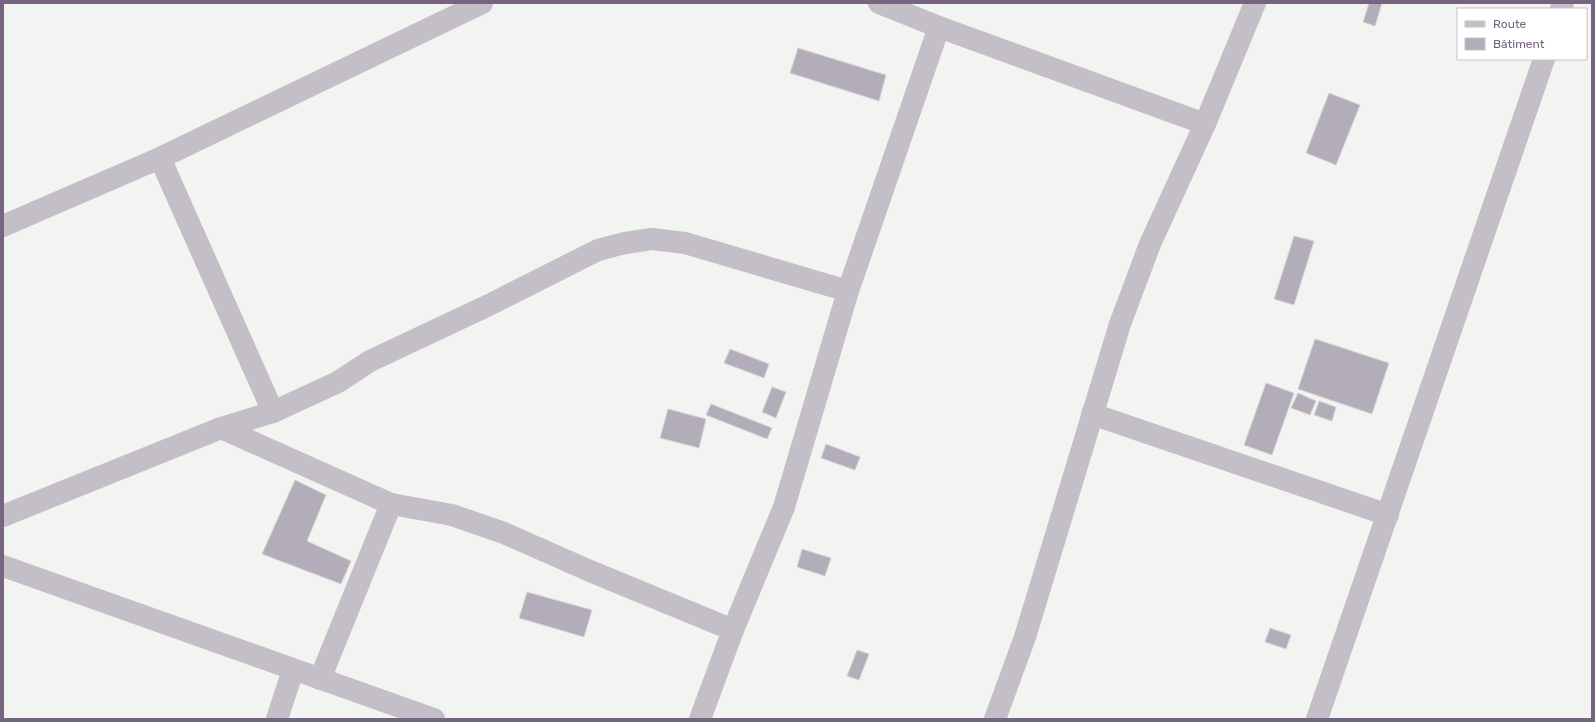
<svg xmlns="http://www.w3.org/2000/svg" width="1595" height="722" font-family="Rubik,sans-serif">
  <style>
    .building { fill: #b3adb9; stroke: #d3d6d4 }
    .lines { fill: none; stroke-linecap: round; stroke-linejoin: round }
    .street { stroke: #c4bfc6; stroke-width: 22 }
  </style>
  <rect width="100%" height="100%" fill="#f1f4f1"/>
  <g class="building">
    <path d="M1369,3H1382L1375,26L1363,22Z"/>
    <path d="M798,48L886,75L879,101L790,73Z"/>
    <path d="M1329,93L1360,105L1336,165L1306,153Z"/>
    <path d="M1294,236L1314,241L1294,305L1274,299Z"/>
    <path d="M1315,339L1389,363L1372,414L1298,389Z"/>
    <path d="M730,349L769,364L764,378L724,363Z"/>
    <path d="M1266,383L1294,393L1272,455L1244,445Z"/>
    <path d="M772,387L786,392L776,418L762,412Z"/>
    <path d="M1298,393L1316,401L1310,415L1291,408Z"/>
    <path d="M1319,401L1336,407L1332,421L1314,415Z"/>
    <path d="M711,404L772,428L767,439L706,415Z"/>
    <path d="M668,409L706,419L699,448L660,438Z"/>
    <path d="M826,444L860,457L855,470L821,458Z"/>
    <path d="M295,480L326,495L307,541L351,561L341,584L262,554Z"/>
    <path d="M802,549L831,558L825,576L797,567Z"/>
    <path d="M527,592L592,610L584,637L519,618Z"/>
    <path d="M1270,628L1291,635L1286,649L1265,642Z"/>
    <path d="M857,650L869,654L859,680L847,676Z"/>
  </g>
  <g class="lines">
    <g class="street">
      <path d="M879,3L939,27L1205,124"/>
      <path d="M1561,9L1563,3"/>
      <path d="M160,158L273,412"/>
      <path d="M3,226L160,158L482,3"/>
      <path d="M1092,414L1388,515"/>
      <path d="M221,428L391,504L452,515L504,533L590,571L733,630"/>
      <path d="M3,516L221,428L273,412L338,382L370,361L489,305L598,250L625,243L652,239L685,243L848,291"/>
      <path d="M3,566L434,719"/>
      <path d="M320,679L391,504"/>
      <path d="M277,719L293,670"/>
      <path d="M700,719L733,630L784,507L848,291L939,27"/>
      <path d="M995,719L1025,637L1120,324L1150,244L1205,124L1255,3"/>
      <path d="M1317,719L1544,59"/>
    </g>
  </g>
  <rect width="1595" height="722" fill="none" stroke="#766481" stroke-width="8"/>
  <rect x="1457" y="8" width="130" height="52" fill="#ffffff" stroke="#c8c1cd"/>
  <rect x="1465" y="21" width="20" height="6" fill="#c4bfc6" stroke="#c8c1cd"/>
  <text x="1493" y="28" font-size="12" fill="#766481">Route</text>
  <rect x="1465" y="38" width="20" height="12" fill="#b3adb9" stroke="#c8c1cd"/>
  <text x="1493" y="48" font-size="12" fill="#766481">Bâtiment</text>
</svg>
